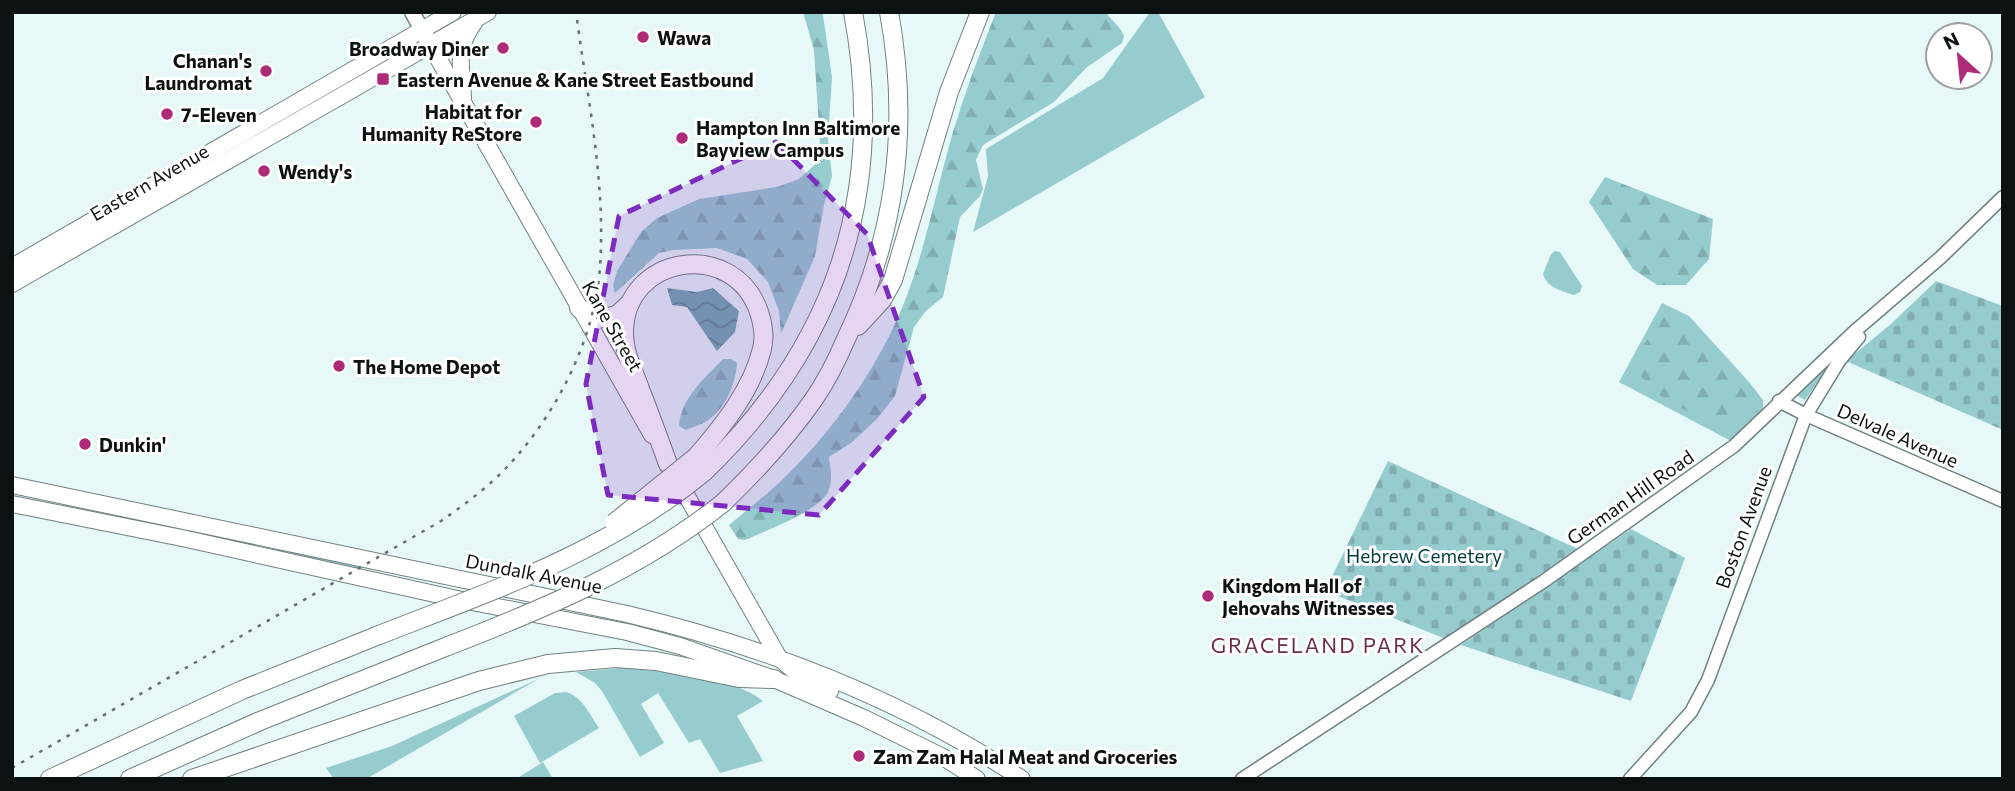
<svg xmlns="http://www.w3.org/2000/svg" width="2015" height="791" font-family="Commissioner,sans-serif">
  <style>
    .green { fill: #97cccf }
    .forest { fill: url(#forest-firs) }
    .cemetery { fill: url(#cemetery-stones) }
    .water { fill: url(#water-waves) }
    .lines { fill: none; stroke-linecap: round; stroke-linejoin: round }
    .tertiary-casing { stroke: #718081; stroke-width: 15 }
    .secondary-casing { stroke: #718081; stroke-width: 17 }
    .primary-casing { stroke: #718081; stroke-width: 18 }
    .motorway-casing { stroke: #718081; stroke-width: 20 }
    .tertiary { stroke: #fff; stroke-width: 12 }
    .secondary { stroke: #fff; stroke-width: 14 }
    .primary { stroke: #fff; stroke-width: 16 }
    .motorway { stroke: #fff; stroke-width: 18 }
    .rail { stroke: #657071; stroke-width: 2.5; stroke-dasharray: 3.5 7; stroke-linecap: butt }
    .motorway-bridge-casing { stroke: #718081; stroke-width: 20; stroke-linecap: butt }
    .motorway-bridge { stroke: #fff; stroke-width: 18 }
    .marked { fill: #7b2cbf; fill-opacity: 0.2; stroke: #7b2cbf; stroke-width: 5; stroke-dasharray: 14 9; stroke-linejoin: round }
    .poi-dot { fill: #ae2c77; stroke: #fff; stroke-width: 2.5 }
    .labels { text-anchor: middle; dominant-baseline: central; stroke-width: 6; stroke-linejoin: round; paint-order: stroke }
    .poi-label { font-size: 19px; font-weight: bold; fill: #0c1213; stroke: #fff; text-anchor: start }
    .street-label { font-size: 19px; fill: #0c1213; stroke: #fff }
    .park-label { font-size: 19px; fill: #013b3d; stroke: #fff }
    .neighbourhood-label { font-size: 21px; letter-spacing: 2px; fill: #6e2e4f; stroke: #fff }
  </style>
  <defs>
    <pattern id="forest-firs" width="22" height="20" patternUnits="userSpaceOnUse" patternTransform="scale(1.75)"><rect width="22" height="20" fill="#97cccf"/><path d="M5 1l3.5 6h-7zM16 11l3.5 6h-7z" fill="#81aeb1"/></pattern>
    <pattern id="cemetery-stones" width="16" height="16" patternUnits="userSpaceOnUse" patternTransform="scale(1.75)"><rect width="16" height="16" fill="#97cccf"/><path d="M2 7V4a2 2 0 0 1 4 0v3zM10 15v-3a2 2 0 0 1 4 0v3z" fill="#81aeb1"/></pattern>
    <pattern id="water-waves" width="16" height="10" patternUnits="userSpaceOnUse" patternTransform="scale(1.75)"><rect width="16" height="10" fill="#73abae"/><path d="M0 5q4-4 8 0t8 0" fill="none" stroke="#5d8a8c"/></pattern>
  </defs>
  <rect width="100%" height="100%" fill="#e7f8f8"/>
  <g class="green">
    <path d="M1150,12H1158L1205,97L973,232L988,176L986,149L1103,78Z"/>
    <path d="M1555,251L1560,252L1582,286L1580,292L1574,295C1562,291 1547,288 1543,274L1551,254Z"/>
    <path d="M1662,303L1689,316L1749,382L1763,400V409L1731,441L1619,382Z"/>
    <path d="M1835,357L1805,400L1794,394Z"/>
    <path d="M275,550H293L363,565L354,570L274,553Z"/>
    <path d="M621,668C659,671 733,676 763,701L737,716L763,761L720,773L700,739L689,743L658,693L641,704L664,743L640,757L602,691L595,683L576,672Z"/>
    <path d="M540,678L366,779H334L326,768L392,746Z"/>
    <path d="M566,692C582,696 590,715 599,728L540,763L514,716L555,693Z"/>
    <path d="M543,762L553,779H516Z"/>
  </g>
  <g class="forest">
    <path d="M803,12H821L823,15L832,77L828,139L832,176L824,205L815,256L781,334L779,311L768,282L747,259L717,248L674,250L659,253L615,293L613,285L617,271L641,232L657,218L699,199L777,187L799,179L821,159L814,50Z"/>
    <path d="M996,12H1106C1112,22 1120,25 1124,36L1122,43L1086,68L1054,102L983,145L976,160L983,189L980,196L960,217L943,297L926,311L914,327L895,396L877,419L851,443L829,457C830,468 833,478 829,490C822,510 765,531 745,540L738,539L729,525C748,509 768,494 786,476C830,433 868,381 894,326C923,265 934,197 953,132C965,92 980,52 996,12Z"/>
    <path d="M1605,177L1713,219L1709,259L1686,285H1657L1633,269L1589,202Z"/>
    <path d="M1664,314L1678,317L1719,358L1758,411L1731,429L1708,424L1653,391L1631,364Z"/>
    <path d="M723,359H731L737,363C736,384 725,409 707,421C701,425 692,427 686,430L679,426C681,398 704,379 723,359Z"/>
  </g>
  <g class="cemetery">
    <path d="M1936,281L2003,306V430L1846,361L1891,324Z"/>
    <path d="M1388,461L1580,550L1446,639L1325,591Z"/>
    <path d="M1631,529L1685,558L1631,701L1461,645Z"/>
  </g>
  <path class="water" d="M667,288L697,292L713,288L739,311L735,332L717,351L687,307L672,305Z"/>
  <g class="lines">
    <defs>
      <g id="tertiary">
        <path d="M1779,401L1806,415L2003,501"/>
        <path d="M1242,779L1544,581L1734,446L1855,331L1940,258L2003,197"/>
        <path d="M1630,779L1691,712L1708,680L1806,415L1839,361L1859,337"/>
      </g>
      <path id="secondary" d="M412,12L422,30"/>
      <g id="primary">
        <path d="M422,30L652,435"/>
        <path d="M463,101C463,69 453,51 474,23"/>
        <path d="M12,267L453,12"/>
        <path d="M12,284L488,12"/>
        <path d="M677,479L779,658L800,676L830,691"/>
        <path d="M12,485L627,614C766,647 902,699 1022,779"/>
        <path d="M12,504L182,538L462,600L627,632L680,646L774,679L864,718L943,757L977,779"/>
      </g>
      <g id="motorway">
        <path d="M579,308L598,319L617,315L630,303"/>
        <path d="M858,326L882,300L893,280L949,92L980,12"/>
        <path d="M668,464C659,439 650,414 640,389C634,372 624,353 624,333C624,254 734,238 759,312C763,324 765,337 762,349C752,390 723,426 696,457"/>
        <path d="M704,472C836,345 887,193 853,12"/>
        <path d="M723,503C756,471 787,438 814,399C827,380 837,360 846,339C896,235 910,126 889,12"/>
        <path d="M50,779L242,690L379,635"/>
        <path d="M130,779L260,721L448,646"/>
        <path d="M192,779L479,681L548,664L615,658L656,661L739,678L774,679"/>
      </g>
    </defs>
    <use href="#tertiary" class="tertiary-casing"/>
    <use href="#secondary" class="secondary-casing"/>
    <use href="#primary" class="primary-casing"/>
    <use href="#motorway" class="motorway-casing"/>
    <use href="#tertiary" class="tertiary"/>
    <use href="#secondary" class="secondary"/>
    <use href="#primary" class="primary"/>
    <use href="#motorway" class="motorway"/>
    <path class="rail" d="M12,768L441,521C464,505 487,488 507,467C556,415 595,339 600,267C606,182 587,96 576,12"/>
    <defs>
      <g id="motorway-bridge">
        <path d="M614,523L696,457"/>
        <path d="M379,635C494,590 607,552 704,472"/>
        <path d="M448,646C546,608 640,569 723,503"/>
      </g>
    </defs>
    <use href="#motorway-bridge" class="motorway-bridge-casing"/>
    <use href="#motorway-bridge" class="motorway-bridge"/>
  </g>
  <path class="marked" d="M776,142L867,234L924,397L819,515L608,495L586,384L619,216Z"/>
  <g class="poi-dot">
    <circle cx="643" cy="37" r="7"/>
    <circle cx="503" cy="48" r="7"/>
    <circle cx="266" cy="71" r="7"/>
    <rect x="376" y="72" width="14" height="14" rx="3.5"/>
    <circle cx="167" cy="114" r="7"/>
    <circle cx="536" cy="122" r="7"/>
    <circle cx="682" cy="138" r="7"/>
    <circle cx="264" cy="171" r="7"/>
    <circle cx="339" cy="366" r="7"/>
    <circle cx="85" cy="444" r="7"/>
    <circle cx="1208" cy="596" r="7"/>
    <circle cx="859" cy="756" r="7"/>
  </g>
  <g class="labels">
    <g class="poi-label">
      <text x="657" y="37">Wawa</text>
      <text x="489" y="48" text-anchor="end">Broadway Diner</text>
      <text x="252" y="60" text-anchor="end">Chanan's<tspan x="252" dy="22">Laundromat</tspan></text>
      <text x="397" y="79">Eastern Avenue &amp; Kane Street Eastbound</text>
      <text x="522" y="111" text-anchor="end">Habitat for<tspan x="522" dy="22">Humanity ReStore</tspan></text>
      <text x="181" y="114">7-Eleven</text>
      <text x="696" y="127">Hampton Inn Baltimore<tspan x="696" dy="22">Bayview Campus</tspan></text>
      <text x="278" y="171">Wendy's</text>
      <text x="353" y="366">The Home Depot</text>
      <text x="99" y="444">Dunkin'</text>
      <text x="1222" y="585">Kingdom Hall of<tspan x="1222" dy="22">Jehovahs Witnesses</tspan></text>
      <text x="873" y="756">Zam Zam Halal Meat and Groceries</text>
    </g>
    <g class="street-label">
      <text transform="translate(149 182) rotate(-30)">Eastern Avenue</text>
      <text transform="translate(613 326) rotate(60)">Kane Street</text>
      <text transform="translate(1898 435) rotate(24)">Delvale Avenue</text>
      <text transform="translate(1630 497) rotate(-35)">German Hill Road</text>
      <text transform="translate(1743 527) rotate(-70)">Boston Avenue</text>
      <text transform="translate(534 573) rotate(11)">Dundalk Avenue</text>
    </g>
    <g class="park-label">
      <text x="1424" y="555">Hebrew Cemetery</text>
    </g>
    <g class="neighbourhood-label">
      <text x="1318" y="644">GRACELAND PARK</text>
    </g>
  </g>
  <rect width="2015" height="791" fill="none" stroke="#0c1213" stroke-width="28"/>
  <g transform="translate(1959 56) rotate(333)"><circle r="33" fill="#ffffff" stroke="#9ea0a1" stroke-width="2"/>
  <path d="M0-5L12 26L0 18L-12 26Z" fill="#ae2c77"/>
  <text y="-10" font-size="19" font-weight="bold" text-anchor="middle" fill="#0c1213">N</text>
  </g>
</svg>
